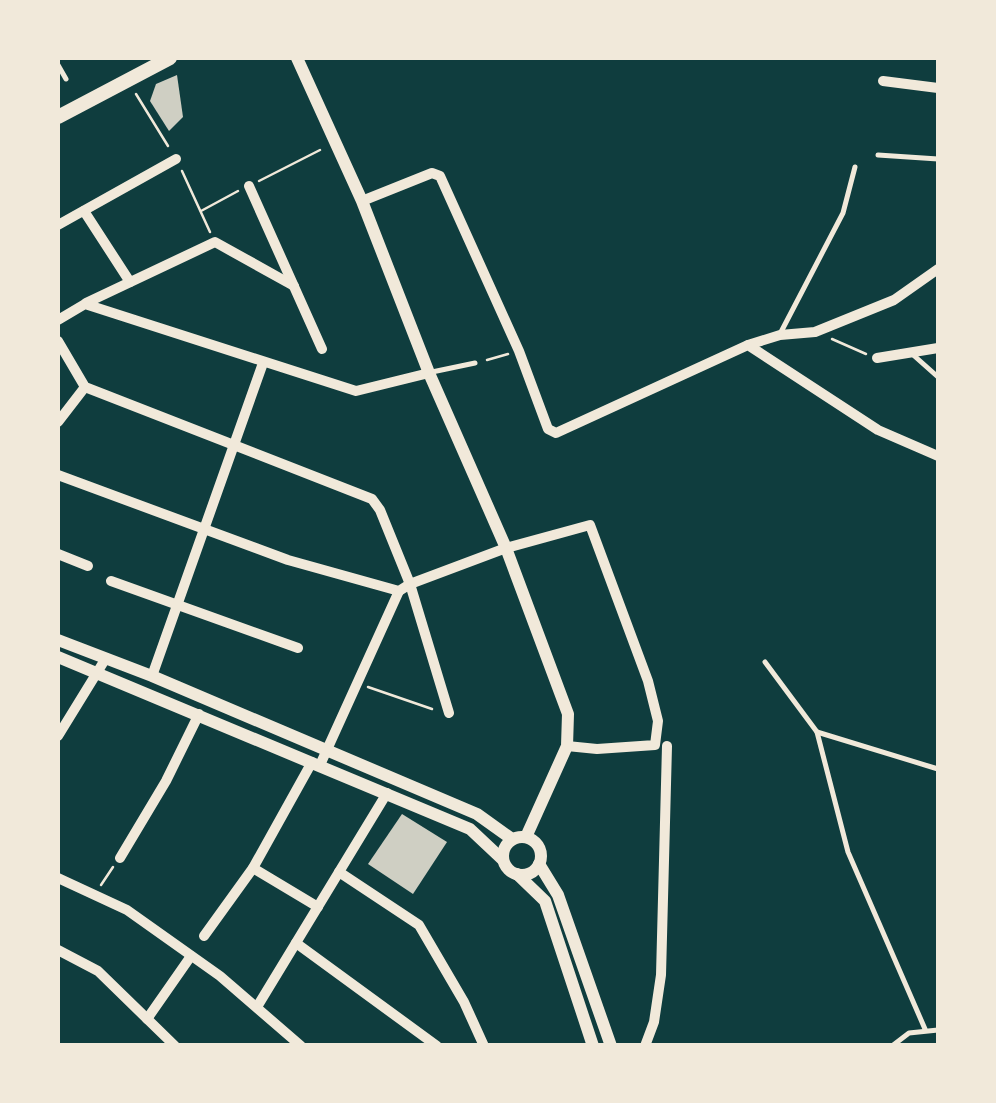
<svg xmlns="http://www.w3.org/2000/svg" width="996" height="1103" font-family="Poppins,sans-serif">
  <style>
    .building { fill: #cfcfc3 }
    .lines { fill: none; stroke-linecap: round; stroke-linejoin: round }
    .path { stroke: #f1e9da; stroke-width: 2.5 }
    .service { stroke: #f1e9da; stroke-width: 5 }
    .minor { stroke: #f1e9da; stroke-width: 10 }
    .tertiary { stroke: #f1e9da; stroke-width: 12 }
    .secondary { stroke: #f1e9da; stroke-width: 14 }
  </style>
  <rect width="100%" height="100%" fill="#0f3d3e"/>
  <g class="building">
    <path d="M177,75L183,117L169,131L150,101L156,84Z"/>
    <path d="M402,814L447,842L413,894L368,864Z"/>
  </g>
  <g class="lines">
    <g class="path">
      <path d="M136,94L168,146"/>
      <path d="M182,171L210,232"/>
      <path d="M259,181L320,150"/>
      <path d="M201,211L238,191"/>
      <path d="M832,339L866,354"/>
      <path d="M487,360L508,354"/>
      <path d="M368,687L432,709"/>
      <path d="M101,885L113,867"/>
    </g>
    <g class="service">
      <path d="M58,65L66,79"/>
      <path d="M878,155L938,159"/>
      <path d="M781,332L843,213L855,167"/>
      <path d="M911,353L938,377"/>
      <path d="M432,372L475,363"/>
      <path d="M765,662L817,732L848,852L925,1029"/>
      <path d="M817,732L938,769"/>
      <path d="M892,1046L909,1033L938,1030"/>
    </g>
    <g class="minor">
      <path d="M883,81L938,88"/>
      <path d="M249,186L322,349"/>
      <path d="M362,201L432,173L440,176L519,351L548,429L556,433L748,345L878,430L938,456"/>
      <path d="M84,211L130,282"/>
      <path d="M58,225L176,159"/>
      <path d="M86,303L215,242L294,286"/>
      <path d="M58,320L85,304L356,391L429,373"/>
      <path d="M58,341L85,387L372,499L380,510L410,584L449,713"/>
      <path d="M748,345L780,335L815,332L894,300L938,269"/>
      <path d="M877,358L938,348"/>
      <path d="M58,422L85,387"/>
      <path d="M58,475L288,560L399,591L410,584L506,548L590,525L648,681L658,721L655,745L597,749L567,746"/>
      <path d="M58,554L88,566"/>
      <path d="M111,581L298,648"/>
      <path d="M152,676L263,363"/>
      <path d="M58,736L106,658"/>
      <path d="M320,765L399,591"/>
      <path d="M120,858L166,781L199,714"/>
      <path d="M253,868L318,907"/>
      <path d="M339,872L419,925L464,1002L484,1046"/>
      <path d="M58,878L127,910L220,976L301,1046"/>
      <path d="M204,936L253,868L312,762"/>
      <path d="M296,943L437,1046"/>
      <path d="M58,950L98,971L175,1046"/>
      <path d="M257,1007L387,793"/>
      <path d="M147,1019L191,956"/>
      <path d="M645,1046L654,1022L661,975L667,746"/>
    </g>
    <g class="tertiary">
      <path d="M297,58L362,201L429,373L506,548L568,714L567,746L526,837"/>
      <path d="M58,640L152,676L477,814L512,839"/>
      <path d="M58,657L470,829L503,860"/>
      <circle cx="522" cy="856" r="19"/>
      <path d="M539,864L558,895L611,1046"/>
      <path d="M517,874L545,901L593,1046"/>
    </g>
    <path class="secondary" d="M58,117L170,58"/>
  </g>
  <rect width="996" height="1103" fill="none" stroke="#f1e9da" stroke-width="120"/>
</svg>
